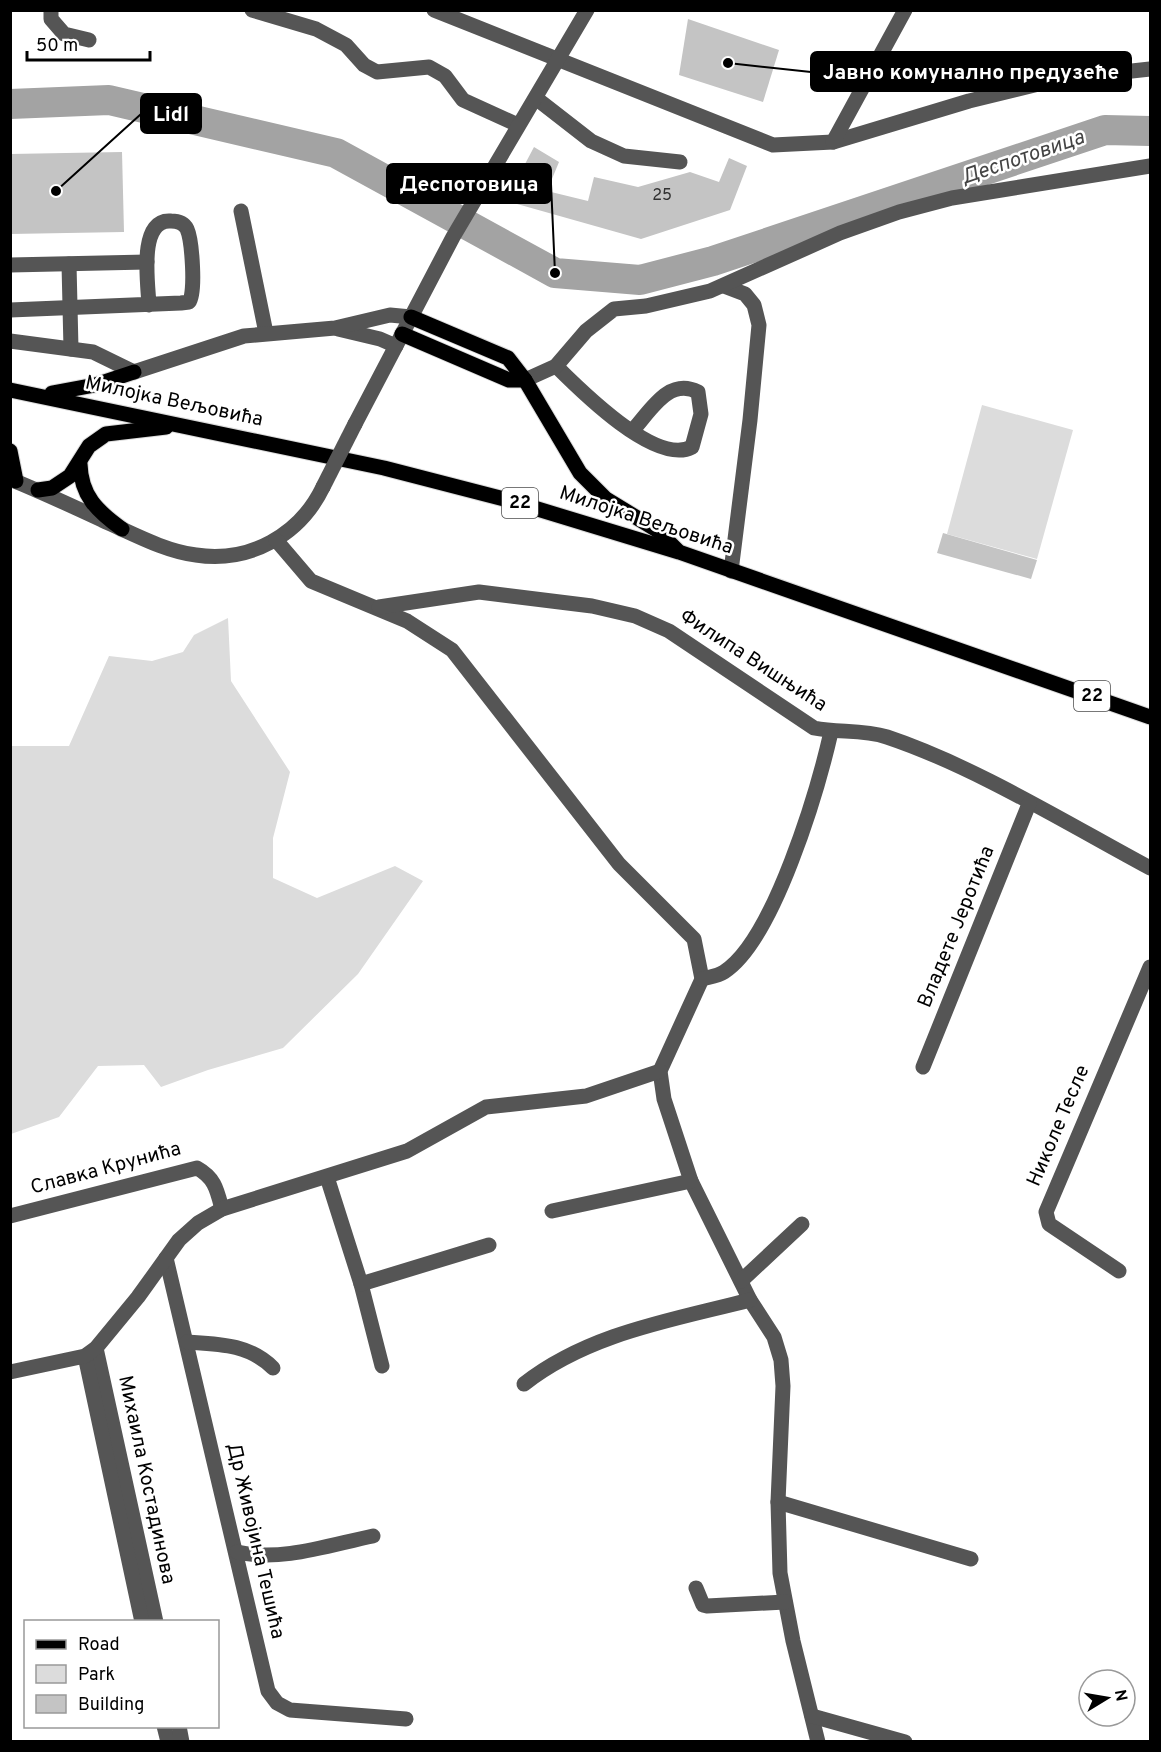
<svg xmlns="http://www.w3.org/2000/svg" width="1161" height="1752" font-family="Overpass,sans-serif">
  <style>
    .green { fill: #dcdcdc }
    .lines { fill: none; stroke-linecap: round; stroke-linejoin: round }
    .river { stroke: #a3a3a3; stroke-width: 30 }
    .building { fill: #c4c4c4 }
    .major-casing { stroke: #dbdbdb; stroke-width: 17 }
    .minor { stroke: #555; stroke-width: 15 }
    .major { stroke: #000; stroke-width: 15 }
    .minor-bridge { stroke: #555; stroke-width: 15 }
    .labels { text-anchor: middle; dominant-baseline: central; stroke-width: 5; stroke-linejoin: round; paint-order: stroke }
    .number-label { font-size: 16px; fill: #313131 }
    .shield { fill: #fff; stroke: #4c4c4c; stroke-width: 1.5 }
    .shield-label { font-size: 18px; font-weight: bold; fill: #000 }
    .street-label { font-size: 20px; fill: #000; stroke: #fff }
    .water-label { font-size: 21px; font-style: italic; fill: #444; stroke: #fff }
    .leader { fill: none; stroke: #000; stroke-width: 2 }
    .callout-dot { fill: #000; stroke: #fff; stroke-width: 2 }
    .callout { fill: #000; stroke: #000; stroke-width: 2 }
    .callout-label { font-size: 21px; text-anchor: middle; font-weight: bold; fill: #fff }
  </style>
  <rect width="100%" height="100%" fill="#fff"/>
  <g class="green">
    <path d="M982,405L1073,430L1037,559L947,534Z"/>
    <path d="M228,618L231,681L290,772L273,838V878L317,898L395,866L423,881L358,974L283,1048L208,1070L161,1087L144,1065L98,1066L59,1117L11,1134V746H69L109,656L152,661L183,652L194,635Z"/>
  </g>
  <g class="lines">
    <path class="river" d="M10,104L109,100L336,153L555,273L640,280L713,261L1105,130L1150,131"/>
  </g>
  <g class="building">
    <path d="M688,19L779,50L763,102L679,75Z"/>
    <path d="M534,147L559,162L547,191L588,201L594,177L638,187L690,172L719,182L729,158L747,166L730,210L641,239L510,202L516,181Z"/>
    <path d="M122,152L124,232L10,234V154Z"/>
    <path d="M943,533L1037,560L1031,579L937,553Z"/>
  </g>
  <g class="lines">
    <defs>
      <g id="major">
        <path d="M411,317L508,358L525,380L580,473L606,499L657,530L677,550"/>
        <path d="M402,334L509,380H525"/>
        <path d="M10,390L384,468L508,500L679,552L1150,717"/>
        <path d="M52,393L95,385L134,372"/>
        <path d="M10,451L16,481"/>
        <path d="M80,464C81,496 97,511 122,529"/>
        <path d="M38,490L52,488L70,476L89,446L106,434L166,427"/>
      </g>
    </defs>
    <use href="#major" class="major-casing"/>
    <g class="minor">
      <path d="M51,10V19L64,34L89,40"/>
      <path d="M252,10L316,29L346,45L364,65L377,72L429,67L445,76L463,100L518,125"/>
      <path d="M434,10L773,145L833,142L969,101L1059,79L1150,69"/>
      <path d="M537,99L591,141L624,156L680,162"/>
      <path d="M833,142L905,10"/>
      <path d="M241,211L266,333"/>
      <path d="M69,264L71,349"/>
      <path d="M10,265L147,262"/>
      <path d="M724,286L745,294L754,305L759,325L750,420L731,571"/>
      <path d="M10,310L181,303L189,302C196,293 192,240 187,229C184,223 177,221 171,221C138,218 148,284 149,305"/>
      <path d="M338,329L380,339L396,346"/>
      <path d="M10,341L93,352L134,372L244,336L335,328L390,315L411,317"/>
      <path d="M556,366C581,391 656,466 692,447L701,414L698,392C669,377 651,410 633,430"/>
      <path d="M525,380L556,366L586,331L614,309L646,306L710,291L840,233L899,212L952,198L1150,166"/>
      <path d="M355,424L453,237L587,10"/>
      <path d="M10,479C42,492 72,506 102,520C132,533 164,551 196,555C250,563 300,535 323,487"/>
      <path d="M276,540L311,581L407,621L452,650L619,864L694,939L702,979L660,1071L664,1099L691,1181L750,1300L774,1337L781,1360L783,1386L778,1502L780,1573L793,1641L818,1742"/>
      <path d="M379,607L479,592L592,606L635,616L669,631L814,728C839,733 862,729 887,737C974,766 1068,824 1150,868"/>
      <path d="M702,979C709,977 718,976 724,972C774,940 818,789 831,732"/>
      <path d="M923,1067L1029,804"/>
      <path d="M327,1177L361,1284L382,1366"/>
      <path d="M552,1211L691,1181"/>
      <path d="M10,1216L197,1168C215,1178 217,1190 222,1209"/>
      <path d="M166,1258L268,1691L277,1703L290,1710L406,1719"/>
      <path d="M1119,1271L1049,1224L1046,1212L1150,967"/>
      <path d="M741,1281L802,1224"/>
      <path d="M361,1284L489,1245"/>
      <path d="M187,1342C219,1344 249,1344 273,1368"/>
      <path d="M96,1348L156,1622"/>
      <path d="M85,1356L142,1622"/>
      <path d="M10,1372L85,1356L96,1348L138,1297L179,1240L198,1223L222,1209L407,1151L486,1107L586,1096L660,1071"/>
      <path d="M524,1384C589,1333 673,1320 750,1300"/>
      <path d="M778,1502L971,1559"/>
      <path d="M237,1552C282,1562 329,1545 373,1536"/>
      <path d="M696,1588L703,1605L707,1606L785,1602"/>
      <path d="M812,1716L905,1742"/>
      <path d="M164,1726L168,1742"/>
      <path d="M179,1726L182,1742"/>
    </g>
    <use href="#major" class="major"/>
    <path class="minor-bridge" d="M323,487L355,424"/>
  </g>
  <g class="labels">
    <g class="number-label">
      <text x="662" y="196">25</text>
    </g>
    <g class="shield">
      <rect x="502" y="488" width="36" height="30" rx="4.5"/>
      <rect x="1074" y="681" width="36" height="30" rx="4.5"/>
    </g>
    <g class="shield-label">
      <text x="520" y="503">22</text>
      <text x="1092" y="696">22</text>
    </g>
    <g class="street-label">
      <text transform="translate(174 402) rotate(12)">Милојка Вељовића</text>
      <text transform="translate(646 521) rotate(18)">Милојка Вељовића</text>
      <text transform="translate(753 661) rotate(33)">Филипа Вишњића</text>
      <text transform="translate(957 927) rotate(-68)">Владете Јеротића</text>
      <text transform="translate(1059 1126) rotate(-67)">Николе Тесле</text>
      <text transform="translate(106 1169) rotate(-15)">Славка Крунића</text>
      <text transform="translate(146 1480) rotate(78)">Михаила Костадинова</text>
      <text transform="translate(255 1541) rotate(77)">Др Живојина Тешића</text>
    </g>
    <g class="water-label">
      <text transform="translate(1023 158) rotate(-19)">Деспотовица</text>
    </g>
  </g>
  <path class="leader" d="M728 63L811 72M56 191L141 114M555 273L551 184"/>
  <g class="callout-dot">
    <circle cx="728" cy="63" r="6"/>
    <circle cx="56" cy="191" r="6"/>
    <circle cx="555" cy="273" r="6"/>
  </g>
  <g class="callout">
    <rect x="811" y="52" width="320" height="39" rx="6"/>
    <rect x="141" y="94" width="60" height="39" rx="6"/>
    <rect x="387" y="164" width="164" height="39" rx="6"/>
  </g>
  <g class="callout-label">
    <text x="971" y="79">Јавно комунално предузеће</text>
    <text x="171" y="121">Lidl</text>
    <text x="469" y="191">Деспотовица</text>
  </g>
  <rect width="1161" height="1752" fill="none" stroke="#000000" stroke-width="24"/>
  <rect x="24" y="1620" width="195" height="108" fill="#ffffff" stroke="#999999" stroke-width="1.5"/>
  <rect x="36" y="1640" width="30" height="9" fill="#000000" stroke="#999999" stroke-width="1.5"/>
  <text x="78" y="1650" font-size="18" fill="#000000">Road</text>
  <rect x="36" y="1665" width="30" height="18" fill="#dcdcdc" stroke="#999999" stroke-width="1.5"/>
  <text x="78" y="1680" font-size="18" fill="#000000">Park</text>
  <rect x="36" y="1695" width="30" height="18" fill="#c4c4c4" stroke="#999999" stroke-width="1.5"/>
  <text x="78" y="1710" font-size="18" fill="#000000">Building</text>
  <g transform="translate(1107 1698) rotate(79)"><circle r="28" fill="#ffffff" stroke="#999999" stroke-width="1.5"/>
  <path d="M0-4.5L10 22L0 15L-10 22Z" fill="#000000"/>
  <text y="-9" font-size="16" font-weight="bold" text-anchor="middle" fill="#000000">N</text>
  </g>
  <path d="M27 51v9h123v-9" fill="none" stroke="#000000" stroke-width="3"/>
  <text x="36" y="51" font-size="18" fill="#000000" stroke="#ffffff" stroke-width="4.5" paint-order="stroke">50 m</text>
</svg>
